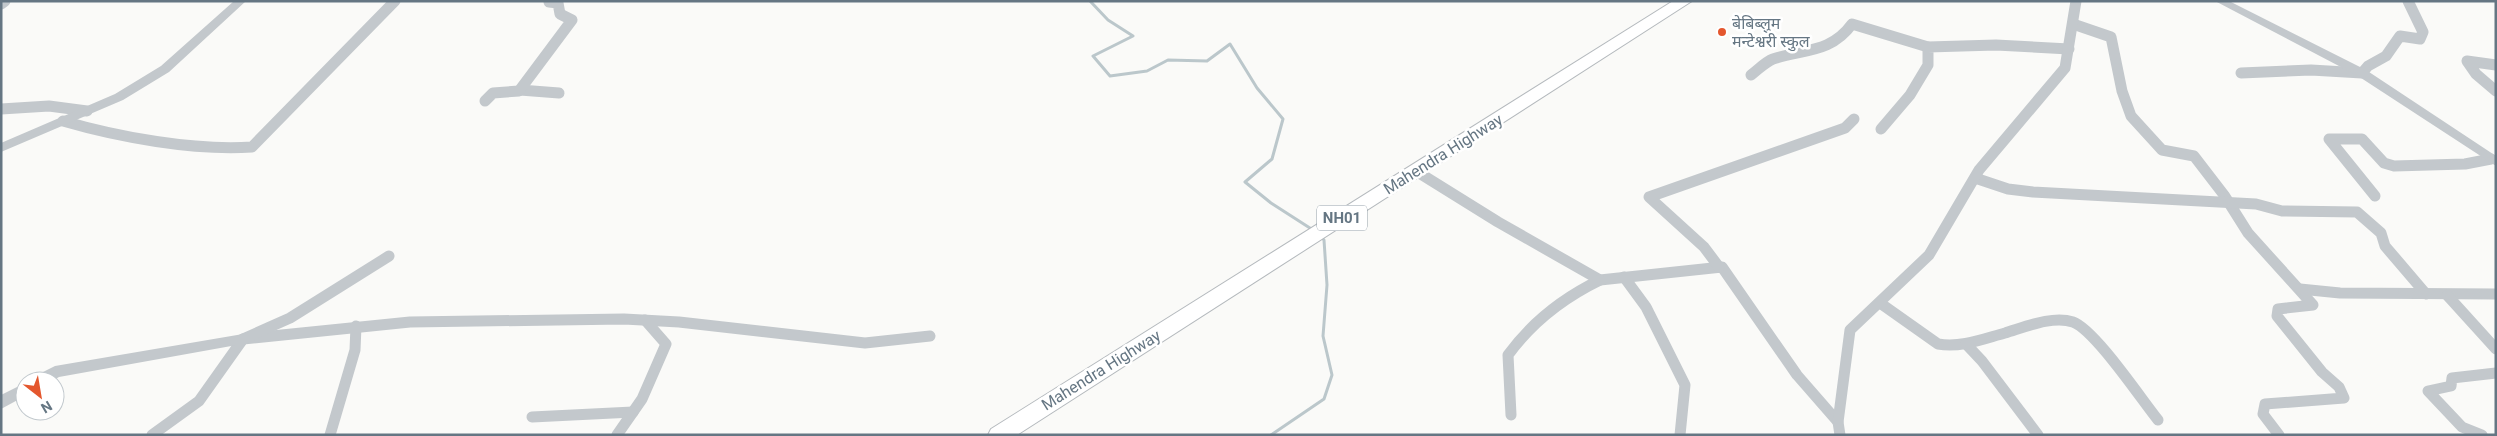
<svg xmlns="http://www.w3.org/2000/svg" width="2497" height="436" font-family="Roboto,'Noto Sans Devanagari',sans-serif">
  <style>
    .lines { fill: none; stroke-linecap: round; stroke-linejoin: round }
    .stream { stroke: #bbc7cb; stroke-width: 3 }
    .trunk-casing { stroke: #b4b9bd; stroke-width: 2 }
    .minor { stroke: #c3c8cc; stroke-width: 11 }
    .tertiary { fill: #c3c8cc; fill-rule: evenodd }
    .trunk { fill: #fff; fill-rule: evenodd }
    .poi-dot { fill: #e4572e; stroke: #fff; stroke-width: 2 }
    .labels { text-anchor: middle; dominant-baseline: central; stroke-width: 5; stroke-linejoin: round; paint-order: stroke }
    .shield { fill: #fff; stroke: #939fa8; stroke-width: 1 }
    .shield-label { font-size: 15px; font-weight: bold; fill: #657683 }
    .poi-label { font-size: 16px; fill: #657683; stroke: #fff; text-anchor: start }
    .street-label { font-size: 16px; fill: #657683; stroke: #fff }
  </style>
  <rect width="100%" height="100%" fill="#fafaf8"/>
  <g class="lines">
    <g class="stream">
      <path d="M1090,1L1108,20L1133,36L1093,56L1110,76L1147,71L1168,60L1207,61L1230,44L1257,88L1283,119L1272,159L1245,182L1271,203L1313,230"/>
      <path d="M1271,435L1324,399L1332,375L1323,336L1327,285L1324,240L1322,238"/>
    </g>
    <defs>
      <path id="trunk" d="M1673,1H1692L1017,435H988L991,429Z"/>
    </defs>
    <use href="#trunk" class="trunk-casing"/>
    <g class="minor">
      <path d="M1,4L5,1"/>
      <path d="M2073,24L2111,37L2122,91L2131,116L2162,150L2194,156L2224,195L2248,233L2313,305L2278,309L2277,316L2322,372L2339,387L2344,398L2265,404L2263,414L2279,435"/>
      <path d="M2496,65L2467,61L2476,74L2496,91"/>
      <path d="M2241,73L2311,70L2362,73L2368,66L2386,56L2400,36L2420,39L2423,32L2408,1"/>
      <path d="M1751,75C1758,70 1765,62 1773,59C1804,49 1831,53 1852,24L1928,47"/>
      <path d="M520,90L559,93"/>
      <path d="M485,101L493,93L519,91L572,20L560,14L558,3L549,2"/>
      <path d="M1,109L49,106L87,111"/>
      <path d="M63,121C118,137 194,151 252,147L395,1"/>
      <path d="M1881,129L1910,95L1928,65V47L1996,45L2069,49"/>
      <path d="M1416,171L1498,222L1600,280L1722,267L1797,375L1838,422"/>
      <path d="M1975,178L2008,189L2033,192L2256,204L2282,211L2357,212L2381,233L2385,246L2426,294"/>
      <path d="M2375,196L2329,139H2362L2384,163L2394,166L2465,164L2491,159"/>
      <path d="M1719,267L1704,247L1649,197L1845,128L1854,119"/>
      <path d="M1624,277L1646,307L1685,385L1680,435"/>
      <path d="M2300,289L2340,293L2496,294"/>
      <path d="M2447,295L2496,349"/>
      <path d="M1880,303L1938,344C1961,348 1983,339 2005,333C2025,327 2053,315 2073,322C2095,330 2141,399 2158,420"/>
      <path d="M243,339L410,322L624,319L679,322L865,343L930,336"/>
      <path d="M1966,344L1982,361L2038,435"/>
      <path d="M1511,415L1508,355C1532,322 1563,298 1600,280"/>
      <path d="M532,417L633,412"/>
      <path d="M152,435L199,401L243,339L290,318L389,256"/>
      <path d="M330,435L355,350L356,326"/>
      <path d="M617,435L642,399L666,344L645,320"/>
      <path d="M1840,435L1838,422L1850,330L1929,255L1979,170L2065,68L2076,1"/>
      <path d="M2482,435L2462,427L2428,391L2451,386L2452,378L2496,373"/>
    </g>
    <g class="tertiary">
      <path d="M234,1H246L169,72L123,100L1,152V143L115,94L161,66Z"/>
      <path d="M2215,1H2229L2366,70L2496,156V166L2358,76Z"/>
      <path d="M243,334L248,335L251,339L248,343L59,377L52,381H31L33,377L55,366Z"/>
      <path d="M25,383V396L1,409V395Z"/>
    </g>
    <use href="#trunk" class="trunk"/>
  </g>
  <circle class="poi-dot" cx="1722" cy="32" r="5"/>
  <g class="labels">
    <rect class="shield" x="1317" y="205.5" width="50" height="25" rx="4"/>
    <g class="shield-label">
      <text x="1342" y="218">NH01</text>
    </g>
    <g class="poi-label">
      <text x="1732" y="23">बेबिब्लुम<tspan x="1732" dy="18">मन्टेश्वरी स्कुल</tspan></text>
    </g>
    <g class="street-label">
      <text transform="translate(1443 154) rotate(-32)">Mahendra Highway</text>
      <text transform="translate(1101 370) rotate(-32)">Mahendra Highway</text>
    </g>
  </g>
  <rect width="2497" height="436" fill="none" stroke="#657683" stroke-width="5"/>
  <g transform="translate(40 396) rotate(149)"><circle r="24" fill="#ffffff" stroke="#c1c8cd"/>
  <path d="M0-4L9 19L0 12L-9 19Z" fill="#e4572e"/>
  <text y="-8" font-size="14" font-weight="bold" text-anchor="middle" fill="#657683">N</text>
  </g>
</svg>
